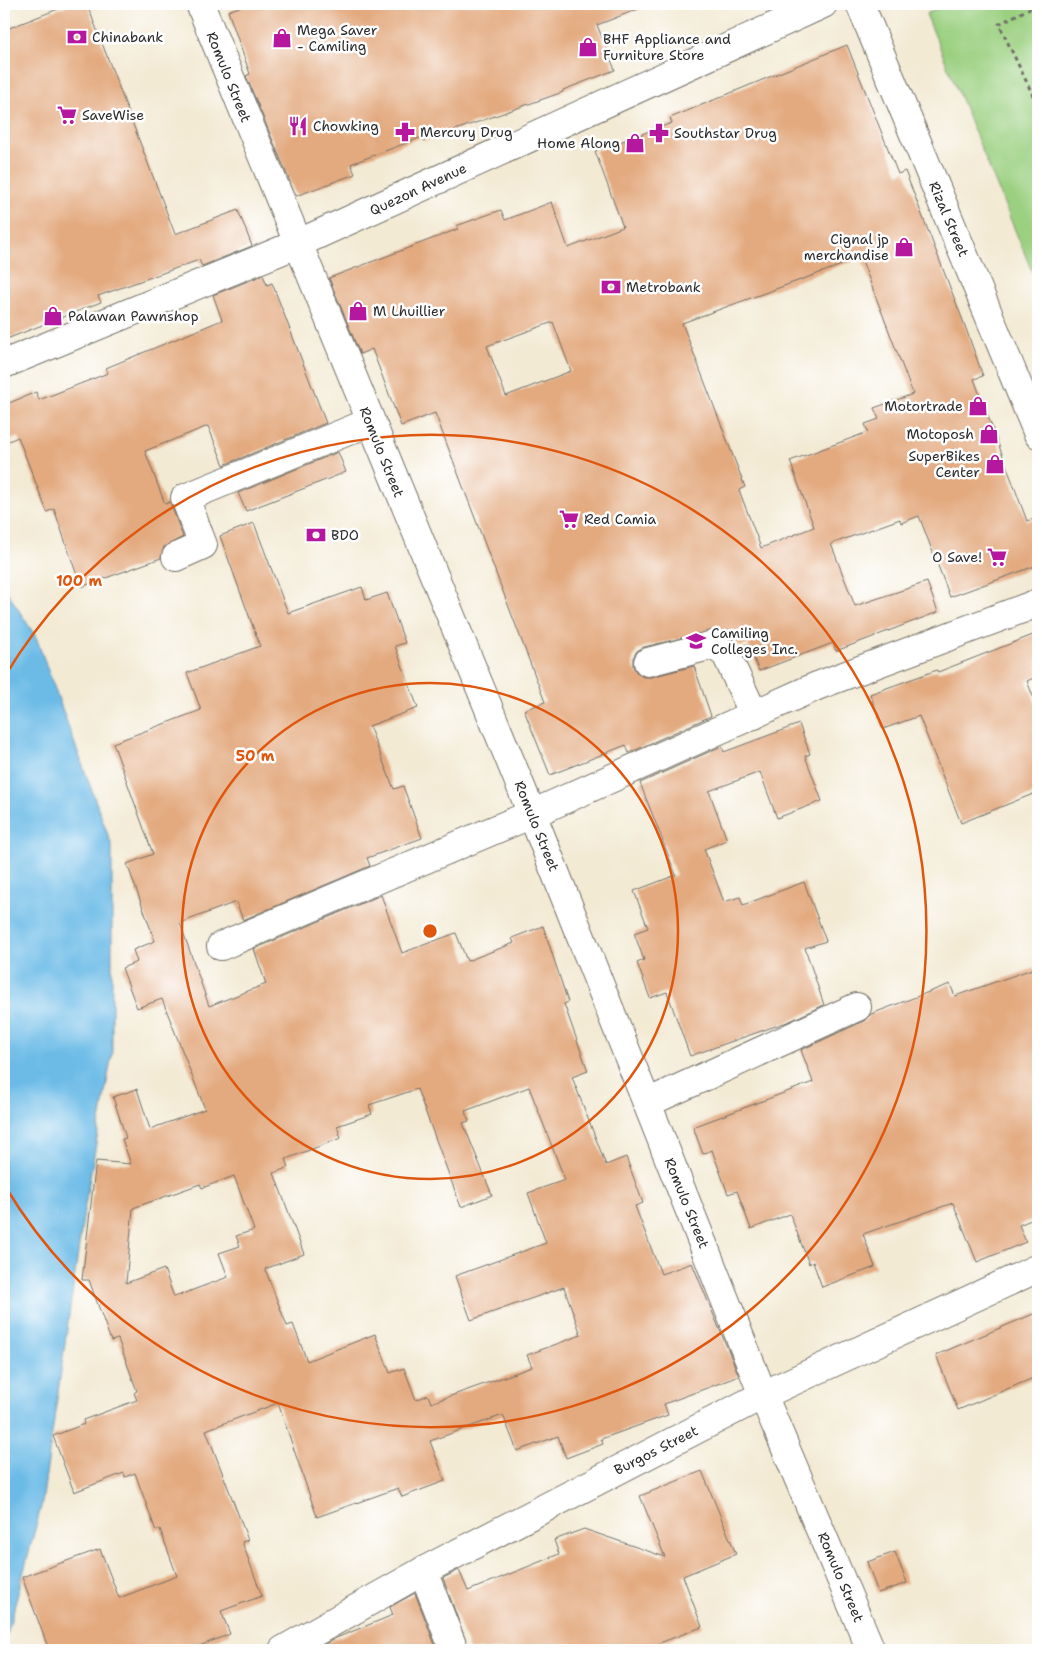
<svg xmlns="http://www.w3.org/2000/svg" width="1042" height="1654" font-family="'Shantell Sans',sans-serif">
  <style>
    .green { fill: #9bd081; stroke: #637e56 }
    .water { fill: #6cbbe7; stroke: #4c7389 }
    .building { fill: #e3aa80; fill-rule: evenodd }
    .lines { fill: none; stroke-linecap: round; stroke-linejoin: round }
    .minor-casing { stroke: #716e66; stroke-width: 30 }
    .highway-casing { stroke: #716e66; stroke-width: 30 }
    .path { stroke: #716e66; stroke-width: 3; stroke-dasharray: 4 4; stroke-linecap: butt }
    .minor { stroke: #fff; stroke-width: 28 }
    .highway { stroke: #fff; stroke-width: 28 }
    .ring { fill: none; stroke: #df570e; stroke-width: 2.5 }
    .labels { text-anchor: middle; dominant-baseline: central; stroke-width: 5; stroke-linejoin: round; paint-order: stroke }
    .poi-label { font-size: 14px; fill: #2b2b2b; stroke: #fff; text-anchor: start }
    .street-label { font-size: 14px; fill: #2b2b2b; stroke: #fff }
    .centre { fill: #df570e; stroke: #fff; stroke-width: 2.5 }
    .ring-label { font-size: 15px; text-anchor: middle; font-weight: bold; fill: #df570e; stroke: #fff; stroke-width: 5; stroke-linejoin: round; paint-order: stroke }
  </style>
  <rect width="100%" height="100%" fill="#fff"/>
  <filter id="ink" filterUnits="userSpaceOnUse"><feTurbulence type="fractalNoise" baseFrequency=".02" numOctaves="2"/><feDisplacementMap in="SourceGraphic" scale="10" xChannelSelector="R" yChannelSelector="G"/><feConvolveMatrix kernelMatrix="1 2 1 2 8 2 1 2 1" color-interpolation-filters="sRGB"/></filter>
  <filter id="wash" filterUnits="userSpaceOnUse"><feTurbulence type="fractalNoise" baseFrequency=".0096" numOctaves="4" result="noise"/><feDisplacementMap in="SourceGraphic" scale="20" xChannelSelector="R" yChannelSelector="G"/><feGaussianBlur stdDeviation="1.12" result="paint"/><feColorMatrix in="noise" values="0 0 0 0 0 0 0 0 0 0 0 0 0 0 0 0 0 1.4 0 .05"/><feComposite in="paint" operator="in"/></filter>
  <g filter="url(#wash)">
    <rect width="100%" height="100%" fill="#f3ead4"/>
    <path class="green" d="M948,4H1038V286L926,14Z"/>
    <path class="water" d="M4,587L36,637L112,846V1054L84,1211L42,1503L4,1646Z"/>
    <g id="blocks">
      <g class="building">
        <path d="M71,4H87L175,234L238,210L252,246L202,266L199,260L98,296L101,302L4,340V30Z"/>
        <path d="M248,4H646V6L597,25L615,70L563,90V92L424,141L422,137L351,164L355,174L296,196L246,76L250,74L228,11Z"/>
        <path d="M847,45L898,174L905,171L965,326L983,376L974,379L1027,521L1032,519L1038,535V565L950,597L919,516L901,523L900,519L831,544L855,606L927,582L938,612L836,651L833,643L759,671L748,644L740,647L735,641L716,630L644,647L637,651L633,658V666L637,673L643,677H651L694,666L711,716L629,753L626,745L550,775L524,710L545,702L435,413L401,426L372,349L360,354L329,278L458,229L456,226L501,210L505,220L552,202L568,248L623,227L595,151L672,123L670,118ZM861,258L913,394L874,408L879,419L865,424L868,432L790,461L814,527L761,548L739,490L745,487L682,323ZM553,322L571,371L506,396L487,346Z"/>
        <path d="M263,275L267,285L272,283L326,423L224,465L208,426L145,451L165,504L170,502L183,537L164,547L161,558L81,587L54,509L47,512L18,437L4,443V405L36,392L39,400L108,373L106,368L222,320L213,295Z"/>
        <path d="M338,452L346,472L246,511L238,493Z"/>
        <path d="M254,523L288,613L362,587L366,600L387,593L405,643L395,646L418,708L369,726L394,789L403,786L422,838L367,858L370,866L243,920L236,902L180,923L209,1006L266,984L254,949L381,895L402,953L456,933L467,961L514,943L512,938L543,926L568,1002L564,1004L588,1071L572,1077L606,1165L626,1157L643,1203L635,1206L661,1274L692,1263L739,1376L664,1404L668,1415L601,1439L603,1444L566,1458L558,1436L517,1451L503,1415L430,1441L445,1481L402,1497L398,1488L317,1517L278,1403L206,1430L248,1540L242,1542L262,1596L221,1611L230,1634L189,1650H49L22,1577L100,1549L119,1598L177,1576L160,1529L156,1531L135,1473L125,1477L124,1473L74,1492L53,1436L84,1424L83,1420L137,1400L134,1393L137,1391L118,1339L111,1341L89,1280H82L96,1161L131,1164L122,1139L126,1138L113,1097L137,1089L150,1129L205,1109L162,999L137,1008L122,968L137,962L133,950L155,941L127,864L153,854L113,743L201,710L187,673L260,646L220,536ZM529,1087L565,1180L528,1193L546,1243L455,1276L471,1320L564,1287L581,1335L527,1355L532,1367L431,1403L428,1395L416,1400L404,1368L390,1373L375,1334L307,1361L293,1324L287,1326L265,1269L304,1254L274,1173L289,1167L286,1159L341,1138L337,1126L372,1114L369,1105L417,1089L461,1207L492,1195L463,1123L469,1121L465,1111ZM234,1176L254,1230L236,1236L240,1246L219,1253L228,1277L174,1297L164,1269L126,1283L133,1208L200,1184L202,1188Z"/>
        <path d="M1038,633V676L1027,681L1038,709V792L961,823L919,716L883,729L870,694L937,670L938,672Z"/>
        <path d="M799,724L810,754L805,756L822,801L777,818L760,772L709,791L727,840L704,849L724,902L740,897L743,905L804,882L826,941L805,948L824,1005L790,1021L690,1056L667,992L650,998L637,963L644,960L634,933L648,928L634,891L676,875L640,783L722,746L724,752Z"/>
        <path d="M1038,967V1217L1019,1225L1026,1242L977,1262L953,1203L863,1234L875,1267L822,1287L813,1262L809,1264L790,1214L751,1229L737,1191L728,1194L712,1150L703,1154L693,1127L813,1082L801,1050L864,1021L871,1014L950,984L955,996Z"/>
        <path d="M1038,1312V1376L958,1410L936,1355Z"/>
        <path d="M702,1471L736,1554L683,1576L702,1627L641,1650H469L443,1578L459,1570L468,1591L559,1554L554,1540L584,1529L665,1557L640,1496Z"/>
        <path d="M895,1552L907,1583L878,1593L867,1562Z"/>
        <path d="M415,1593L437,1650H314L336,1638L393,1615L390,1607Z"/>
      </g>
    </g>
  </g>
  <g filter="url(#ink)">
    <use href="#blocks" fill-opacity="0" stroke="#716e66" stroke-width="1"/>
    <g class="lines">
      <defs>
        <g id="minor">
          <path d="M200,4L532,814L763,1395L871,1650"/>
          <path d="M860,4L1038,434"/>
          <path d="M176,557L203,545L185,498L370,422"/>
          <path d="M648,662L713,645L726,654L754,715"/>
          <path d="M221,946L532,814L817,686L1038,603"/>
          <path d="M647,1103L857,1007"/>
          <path d="M423,1571L454,1650"/>
          <path d="M283,1650L423,1571L763,1395L1038,1268"/>
        </g>
        <path id="highway" d="M4,364L297,244L823,4"/>
      </defs>
      <use href="#minor" class="minor-casing"/>
      <use href="#highway" class="highway-casing"/>
      <path class="path" d="M1038,4L999,24L1038,106"/>
      <use href="#minor" class="minor"/>
      <use href="#highway" class="highway"/>
    </g>
  </g>
  <g class="ring">
    <circle cx="430" cy="931" r="248"/>
    <path d="M5 676A496 496 0 1 1 5 1186"/>
  </g>
  <defs>
    <symbol id="bank-bare" viewBox="-9 -9 18 18"><path d="M-6-4H6V4H-6ZM0-2.3a2.3 2.3 0 1 0 0 4.6a2.3 2.3 0 1 0 0-4.6Z" fill="#b5179e" stroke="#fff" stroke-width="2.5" paint-order="stroke"/></symbol>
    <symbol id="shop-bare" viewBox="-9 -9 18 18"><path d="M-5-2.5h2.3a2.7 3.5 0 0 1 5.4 0H5L5.5 6h-11ZM-1.5-2.5h3a1.5 2.3 0 0 0-3 0Z" fill="#b5179e" stroke="#fff" stroke-width="2.5" paint-order="stroke"/></symbol>
    <symbol id="supermarket-bare" viewBox="-9 -9 18 18"><path d="M-6-5.5h2.5l.6 2H6L4.5 2H-2.5L-4.4-4H-6ZM-1.5 3.2a1.3 1.3 0 1 0 .1 0ZM3 3.2a1.3 1.3 0 1 0 .1 0Z" fill="#b5179e" stroke="#fff" stroke-width="2.5" paint-order="stroke"/></symbol>
    <symbol id="restaurant-bare" viewBox="-9 -9 18 18"><path d="M-5-6h1v4h1v-4h1v4h1v-4h1v5L-1.5 .5V6h-2V.5L-5-1ZM5-6V6H3V1.5H1.5Q1.5-4 5-6Z" fill="#b5179e" stroke="#fff" stroke-width="2.5" paint-order="stroke"/></symbol>
    <symbol id="pharmacy-bare" viewBox="-9 -9 18 18"><path d="M-2-6h4v4h4v4h-4v4h-4v-4h-4v-4h4Z" fill="#b5179e" stroke="#fff" stroke-width="2.5" paint-order="stroke"/></symbol>
    <symbol id="school-bare" viewBox="-9 -9 18 18"><path d="M0-5L7-2L0 1L-7-2ZM-4 1L0 2.5L4 1V4Q0 6-4 4Z" fill="#b5179e" stroke="#fff" stroke-width="2.5" paint-order="stroke"/></symbol>
  </defs>
  <g fill-rule="evenodd">
    <use href="#bank-bare" x="63" y="23" width="28" height="28"/>
    <use href="#shop-bare" x="268" y="24" width="28" height="28"/>
    <use href="#shop-bare" x="574" y="33" width="28" height="28"/>
    <use href="#supermarket-bare" x="53" y="101" width="28" height="28"/>
    <use href="#restaurant-bare" x="284" y="112" width="28" height="28"/>
    <use href="#pharmacy-bare" x="391" y="118" width="28" height="28"/>
    <use href="#pharmacy-bare" x="645" y="119" width="28" height="28"/>
    <use href="#shop-bare" x="621" y="129" width="28" height="28"/>
    <use href="#shop-bare" x="890" y="233" width="28" height="28"/>
    <use href="#bank-bare" x="597" y="273" width="28" height="28"/>
    <use href="#shop-bare" x="344" y="297" width="28" height="28"/>
    <use href="#shop-bare" x="39" y="302" width="28" height="28"/>
    <use href="#shop-bare" x="964" y="392" width="28" height="28"/>
    <use href="#shop-bare" x="975" y="420" width="28" height="28"/>
    <use href="#shop-bare" x="981" y="450" width="28" height="28"/>
    <use href="#supermarket-bare" x="555" y="505" width="28" height="28"/>
    <use href="#bank-bare" x="302" y="521" width="28" height="28"/>
    <use href="#supermarket-bare" x="983" y="543" width="28" height="28"/>
    <use href="#school-bare" x="682" y="627" width="28" height="28"/>
  </g>
  <g class="labels">
    <g class="poi-label">
      <text x="297" y="30">Mega Saver<tspan x="297" dy="16">- Camiling</tspan></text>
      <text x="92" y="37">Chinabank</text>
      <text x="603" y="39">BHF Appliance and<tspan x="603" dy="16">Furniture Store</tspan></text>
      <text x="82" y="115">SaveWise</text>
      <text x="313" y="126">Chowking</text>
      <text x="420" y="132">Mercury Drug</text>
      <text x="674" y="133">Southstar Drug</text>
      <text x="620" y="143" text-anchor="end">Home Along</text>
      <text x="889" y="239" text-anchor="end">Cignal jp<tspan x="889" dy="16">merchandise</tspan></text>
      <text x="626" y="287">Metrobank</text>
      <text x="373" y="311">M Lhuillier</text>
      <text x="68" y="316">Palawan Pawnshop</text>
      <text x="963" y="406" text-anchor="end">Motortrade</text>
      <text x="974" y="434" text-anchor="end">Motoposh</text>
      <text x="980" y="456" text-anchor="end">SuperBikes<tspan x="980" dy="16">Center</tspan></text>
      <text x="584" y="519">Red Camia</text>
      <text x="331" y="535">BDO</text>
      <text x="982" y="557" text-anchor="end">O Save!</text>
      <text x="711" y="633">Camiling<tspan x="711" dy="16">Colleges Inc.</tspan></text>
    </g>
    <g class="street-label">
      <text transform="translate(229 77) rotate(68)">Romulo Street</text>
      <text transform="translate(418 189) rotate(-25)">Quezon Avenue</text>
      <text transform="translate(949 219) rotate(67)">Rizal Street</text>
      <text transform="translate(382 452) rotate(68)">Romulo Street</text>
      <text transform="translate(537 826) rotate(68)">Romulo Street</text>
      <text transform="translate(687 1203) rotate(68)">Romulo Street</text>
      <text transform="translate(656 1450) rotate(-27)">Burgos Street</text>
      <text transform="translate(841 1577) rotate(67)">Romulo Street</text>
    </g>
  </g>
  <circle cx="430" cy="931" r="8" class="centre"/>
  <g class="ring-label">
    <text x="79" y="586">100 m</text>
    <text x="255" y="761">50 m</text>
  </g>
  <rect width="1042" height="1654" fill="none" stroke="#fff" stroke-width="20"/>
</svg>
